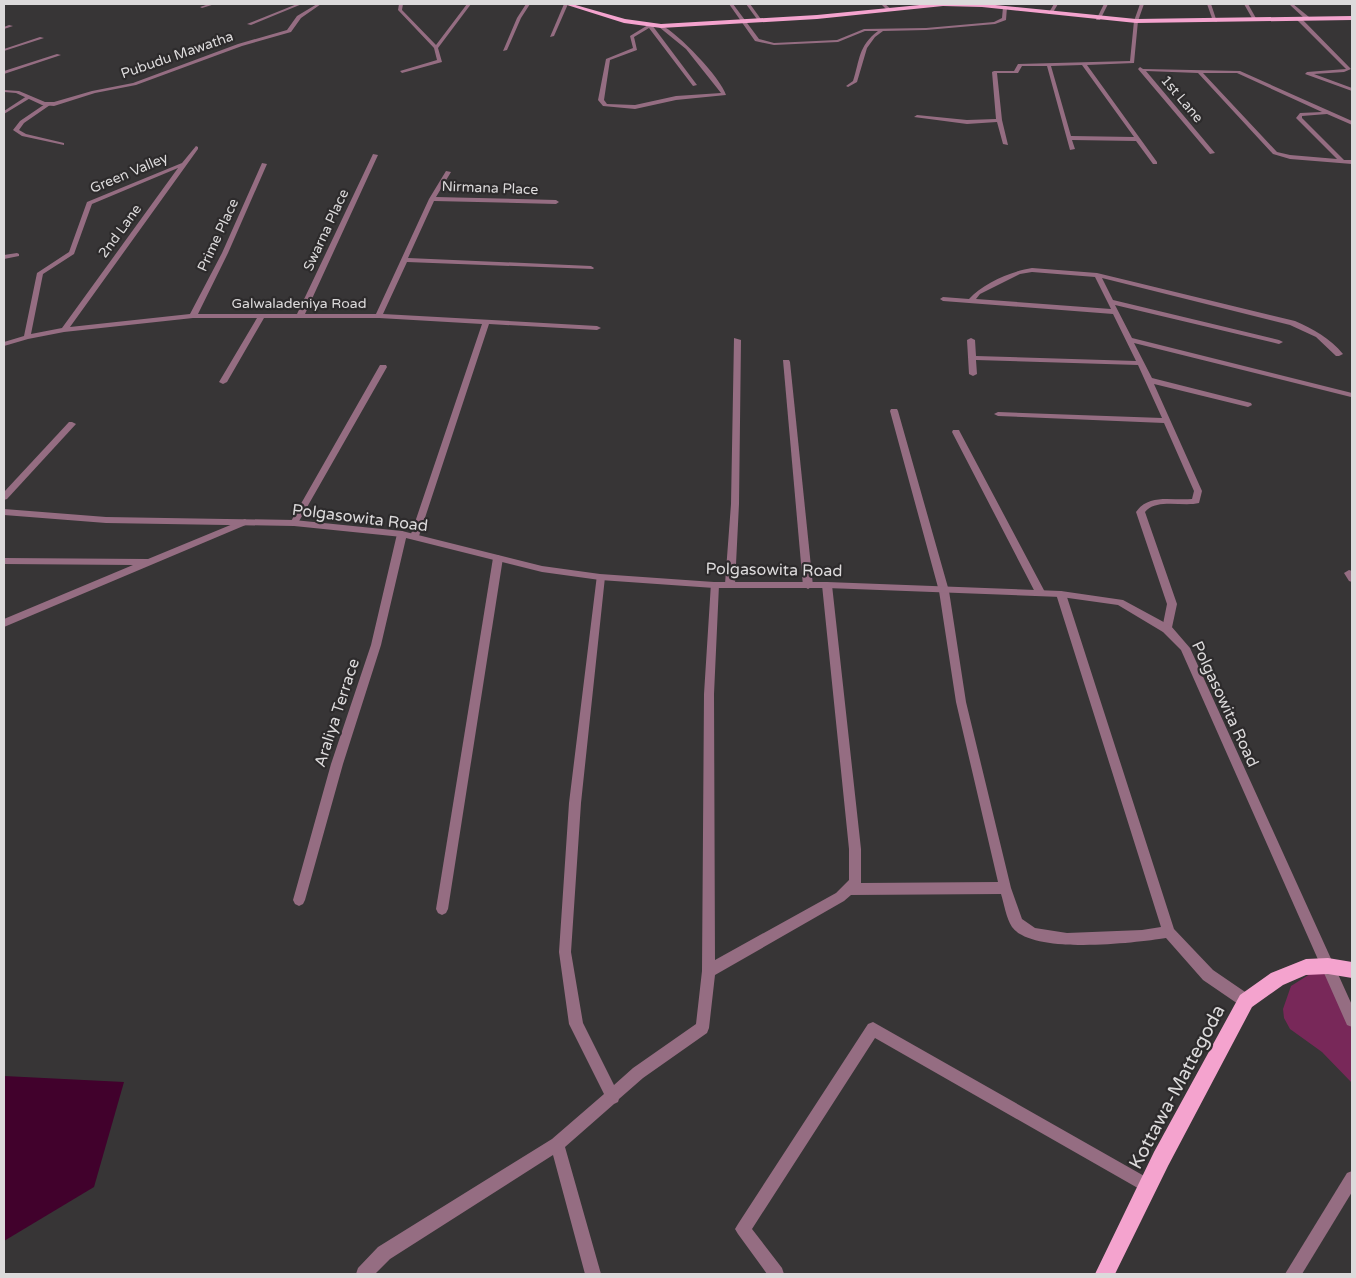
<svg xmlns="http://www.w3.org/2000/svg" width="1356" height="1278" font-family="'Varela Round',sans-serif">
  <style>
    .green { fill: #782859 }
    .water { fill: #41012c }
    .lines { fill: none; stroke-linecap: round; stroke-linejoin: round }
    .minor { fill: #956d82; fill-rule: evenodd }
    .tertiary { fill: #956d82; fill-rule: evenodd }
    .primary { fill: #f4a3ce; fill-rule: evenodd }
    .labels { text-anchor: middle; dominant-baseline: central; stroke-width: 4.5; stroke-linejoin: round; paint-order: stroke }
    .far-street-label { font-size: 14px; fill: #dcdadb; stroke: #2d2b2c }
    .street-label { font-size: 16px; fill: #dcdadb; stroke: #2d2b2c }
    .near-street-label { font-size: 19px; fill: #dcdadb; stroke: #2d2b2c }
  </style>
  <rect width="100%" height="100%" fill="#373536"/>
  <path class="green" d="M1325,969L1352,1029V1083L1322,1052L1290,1029L1284,1018L1283,1009L1291,986L1310,974Z"/>
  <path class="water" d="M4,1076L124,1082L94,1187L4,1241Z"/>
  <g class="lines">
    <g class="minor">
      <path d="M209,4H215L202,8L200,7Z"/>
      <path d="M297,4H302L251,25L247,24Z"/>
      <path d="M399,4H403L402,10L436,45L467,4H471L438,48L442,62L402,73L400,71L437,60L434,48L398,10Z"/>
      <path d="M526,4H530L521,18L507,50L503,51L517,18Z"/>
      <path d="M564,4H568L554,36L550,37Z"/>
      <path d="M729,4H733L759,39L774,43L837,40L864,29L926,28L994,22L1002,18L1003,7L1005,6L1007,7L1006,20L995,24L926,30L883,31L875,37L867,48L857,82L848,87L846,86L853,81C860,60 858,46 878,31H865L838,42L774,45L755,41Z"/>
      <path d="M746,4H750L763,22H759Z"/>
      <path d="M881,4H885L891,9L887,10Z"/>
      <path d="M1054,4H1058L1052,14H1048Z"/>
      <path d="M1104,4H1108L1100,20H1096Z"/>
      <path d="M1140,4H1144L1138,21L1134,63L1087,65L1157,162V164H1153L1136,141L1072,140L1075,149L1070,150L1047,66H1022L1018,73H997L1002,120L1008,145L1003,144L997,122L967,124L914,117L917,115L967,120L996,119L992,72L994,71H1014L1018,64L1130,61L1134,21ZM1082,65L1134,137L1071,136L1051,66Z"/>
      <path d="M1207,4H1211L1217,22L1213,21Z"/>
      <path d="M1244,4H1248L1257,20H1253Z"/>
      <path d="M1289,4H1293L1309,17V19H1305Z"/>
      <path d="M1296,17H1300L1351,69L1344,72L1314,74L1352,88V91L1305,74L1307,72L1346,69L1296,19Z"/>
      <path d="M9,25L13,26L4,29V27Z"/>
      <path d="M648,25H652L697,85L693,86L649,28L634,37L637,50L610,60L604,100L607,104L635,105L676,96L721,93L686,49L659,27L661,25C678,33 721,78 726,95L676,100L635,109L603,106L598,100L606,59L633,48L630,36Z"/>
      <path d="M40,37L44,38L4,51V49Z"/>
      <path d="M57,54L61,55L4,74V71Z"/>
      <path d="M1140,67L1143,69L1240,71L1352,121V125L1350,124L1327,114L1302,116V118L1344,160H1352V164L1290,159L1273,154L1198,73L1146,71L1215,153L1210,154L1138,69ZM1203,73H1237L1322,112L1300,113L1296,118L1337,159L1290,155L1277,152Z"/>
      <path d="M27,96L32,97L4,114V111Z"/>
      <path d="M45,104L50,105L24,123L19,130L26,134L64,143V145L22,136L13,130L20,121Z"/>
      <path d="M196,146L198,147V149L70,327L190,314L222,253L262,163L267,164L228,253L198,314H297L373,154L378,155L305,314H376L429,199L446,171L451,172L436,197L556,200L559,202L556,204L434,201L408,258L591,266L594,268L593,269L407,262L383,314L597,326L601,328L597,330L489,324L418,539L415,540L410,537L482,324L379,318H264L227,382L223,384L219,382L257,318H193L64,332L28,339L4,346V342L24,336L37,273L69,252L87,202L182,163ZM178,168L62,328L31,334L43,274L74,254L92,204Z"/>
      <path d="M17,253L19,254V256L4,259V255Z"/>
      <path d="M1032,268L1097,273L1295,321C1313,329 1330,338 1343,354L1339,356H1336L1316,337L1290,325L1102,278L1113,300L1279,340L1283,342L1279,344L1115,305L1132,338L1352,393L1351,397L1134,343L1152,378L1251,403L1252,405L1248,407L1154,384L1202,491L1199,503C1183,507 1156,498 1145,512L1177,604L1171,632H1163L1162,629L1167,604L1136,512C1149,493 1172,501 1192,499L1194,491L1164,423L998,416L994,414L998,412L1162,418L1138,365L976,360L977,374L973,376L969,374L967,340L971,338L975,340L976,356L1136,361L1113,314L943,301L940,299L943,297L969,299C983,283 1012,271 1032,268ZM1032,272L1095,277L1111,309L976,299L980,294L1020,274Z"/>
      <path d="M734,338L741,340L739,504L735,584L730,587L725,584L731,504Z"/>
      <path d="M783,360H789L790,362L813,586L808,589L803,586Z"/>
      <path d="M380,365H386L387,367L298,523L297,525H291L290,523Z"/>
      <path d="M891,409H897L898,411L949,591L966,702L1011,888L1022,919L1035,928L1067,933L1142,930L1161,927L1056,594L1061,591L1066,594L1174,929L1213,970L1251,996L1253,1001L1251,1006L1246,1008L1241,1006L1203,980L1166,938C1134,943 1033,955 1012,927C1006,918 1004,903 1001,894L851,895L844,901L715,975L709,1028L707,1033L643,1078L619,1099L618,1102L614,1104L565,1147L601,1274H585L553,1155L390,1259L375,1274H356L358,1268L378,1247L552,1139L604,1094L569,1024L559,952L569,803L597,575H603L605,577L581,803L571,952L583,1023L614,1085L633,1068L696,1024L702,971L704,694L711,583H717L719,585L714,694L715,960L836,893L849,880V849L822,585L827,582L832,585L861,849V883L998,882L956,702L939,591L890,411Z"/>
      <path d="M69,422H72L76,424L7,499L4,500V492Z"/>
      <path d="M953,430H959L960,432L1046,594L1044,596H1038L1036,594L952,432Z"/>
      <path d="M245,519L249,522L248,524L4,627V619L133,565L4,564V558L148,559Z"/>
      <path d="M402,531L407,534L381,645L343,764L305,900L303,904L299,906L295,904L293,900L331,764L371,645L397,534Z"/>
      <path d="M498,555L503,558L448,909L446,913L442,915L438,913L436,909L493,558Z"/>
      <path d="M1349,570L1352,571V582L1349,581L1344,573Z"/>
      <path d="M873,1022L1153,1181L1155,1186L1153,1191L1148,1193L1143,1191L875,1038L752,1229L782,1268L784,1274H767L738,1234L735,1229L738,1224L868,1024Z"/>
      <path d="M1352,1171V1192L1302,1274H1285L1347,1173Z"/>
    </g>
    <g class="tertiary">
      <path d="M317,4H321L301,18L291,32L242,46L136,85L95,93L54,106L42,105L16,93L4,92V90L19,91L45,102H54L92,91L133,83L238,44L287,30L297,16Z"/>
      <path d="M4,509L106,517L294,520L402,531L542,566L600,574L714,582H827L1061,591L1123,600L1171,626L1190,648L1352,1005V1027L1347,1025L1181,650L1163,632L1118,605L1061,597L827,588H714L600,580L542,572L402,537L294,526L106,523L4,515Z"/>
    </g>
    <g class="primary">
      <path d="M564,4H572L625,19L661,24L817,15L930,4H985L1136,19L1352,16V20L1136,23L982,7L943,6L817,19L661,28L624,23Z"/>
      <path d="M1328,958L1352,962V978L1328,974L1306,975L1283,985L1252,1007L1168,1166L1115,1274H1095L1154,1152L1240,995L1271,973L1306,959Z"/>
    </g>
  </g>
  <g class="labels">
    <g class="far-street-label">
      <text transform="translate(177 55) rotate(-19)">Pubudu Mawatha</text>
      <text transform="translate(1182 99) rotate(50)">1st Lane</text>
      <text transform="translate(129 173) rotate(-23)">Green Valley</text>
      <text transform="translate(490 188) rotate(2)">Nirmana Place</text>
      <text transform="translate(326 230) rotate(-65)">Swarna Place</text>
      <text transform="translate(120 231) rotate(-54)">2nd Lane</text>
      <text transform="translate(218 235) rotate(-65)">Prime Place</text>
      <text x="299" y="303">Galwaladeniya Road</text>
    </g>
    <g class="street-label">
      <text transform="translate(360 518) rotate(7)">Polgasowita Road</text>
      <text transform="translate(774 570) rotate(1)">Polgasowita Road</text>
      <text transform="translate(1225 704) rotate(65)">Polgasowita Road</text>
      <text transform="translate(337 713) rotate(-72)">Araliya Terrace</text>
    </g>
    <g class="near-street-label">
      <text transform="translate(1177 1087) rotate(-62)">Kottawa-Mattegoda</text>
    </g>
  </g>
  <rect width="1356" height="1278" fill="none" stroke="#dcdadb" stroke-width="10"/>
</svg>
